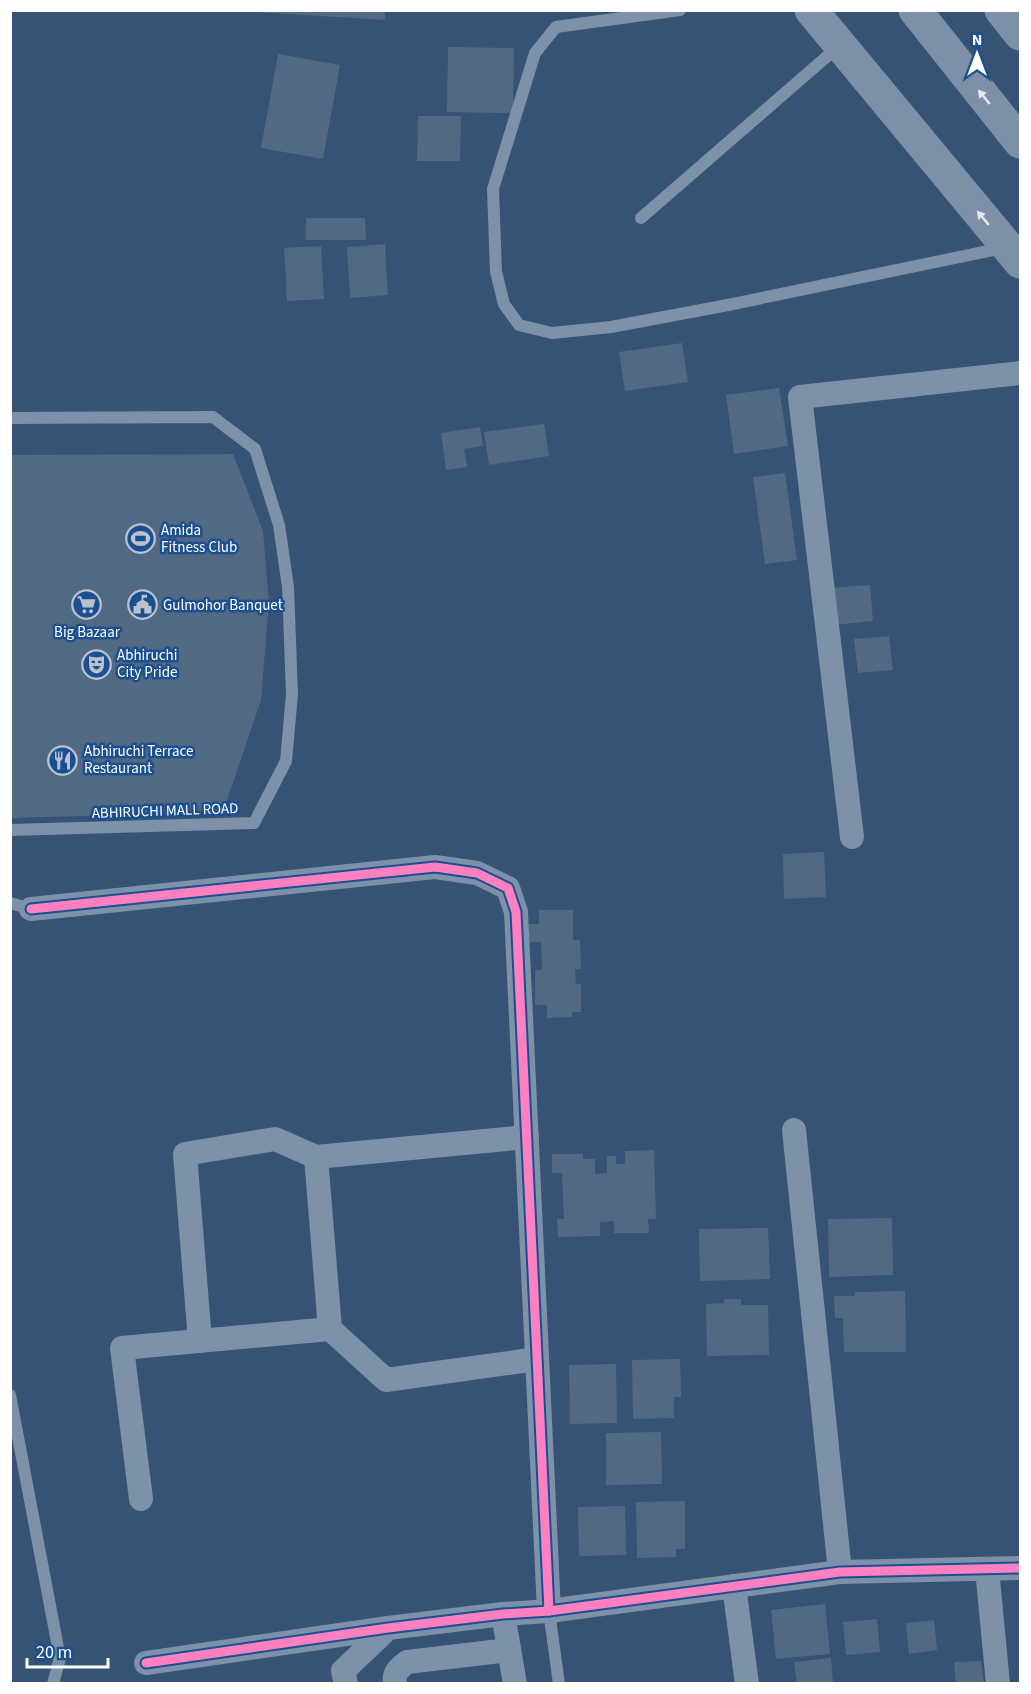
<svg xmlns="http://www.w3.org/2000/svg" width="1031" height="1694" font-family="'Source Sans 3',sans-serif">
  <style>
    .building { fill: #526984 }
    .lines { fill: none; stroke-linecap: round; stroke-linejoin: round }
    .service { stroke: #7d92a8; stroke-width: 12 }
    .minor { stroke: #7d92a8; stroke-width: 24 }
    .trunk { stroke: #7e90a7; stroke-width: 33 }
    .cycleway-casing { stroke: #1b4f8f; stroke-width: 13 }
    .cycleway { stroke: #ff80c0; stroke-width: 9 }
    .oneway { fill: #e5e9ed }
    .labels { text-anchor: middle; dominant-baseline: central; stroke-width: 5; stroke-linejoin: round; paint-order: stroke }
    .poi-label { font-size: 15px; fill: #fff; stroke: #1b4f8f; text-anchor: start }
    .street-label { font-size: 15px; fill: #fff; stroke: #1b4f8f }
  </style>
  <rect width="100%" height="100%" fill="#365274"/>
  <g class="building">
    <path d="M255,10H385V20L255,12Z"/>
    <path d="M448,47L514,48L513,113L447,112Z"/>
    <path d="M278,54L340,65L323,159L261,148Z"/>
    <path d="M418,116H461L460,161H417Z"/>
    <path d="M306,218H365L366,240H306Z"/>
    <path d="M385,244L388,295L350,298L347,247Z"/>
    <path d="M321,246L324,299L287,301L284,248Z"/>
    <path d="M682,343L688,382L625,391L619,352Z"/>
    <path d="M779,388L788,446L734,454L726,395Z"/>
    <path d="M544,424L549,456L489,465L484,432Z"/>
    <path d="M480,427L483,446L464,449L467,467L446,470L441,433Z"/>
    <path d="M233,454L263,531L269,602L261,700L223,812L10,818V455Z"/>
    <path d="M785,473L797,560L765,564L753,477Z"/>
    <path d="M870,585L873,621L834,625L830,588Z"/>
    <path d="M889,636L893,670L858,673L854,639Z"/>
    <path d="M824,852L826,897L784,899L783,854Z"/>
    <path d="M539,910H573V940H580L581,969H575L576,984H581V1012H572V1017L547,1018V1005H535V970H542L541,942H529V924H539Z"/>
    <path d="M654,1150L656,1219H648L649,1233H614V1221L600,1222V1236L558,1237L557,1219H564L562,1173H552V1154H583V1159H595V1174L607,1173V1156H616V1164H625V1151Z"/>
    <path d="M892,1218L893,1275L829,1277L828,1219Z"/>
    <path d="M768,1228L770,1279L700,1281L699,1229Z"/>
    <path d="M905,1291L906,1352H844L843,1318H835L834,1296H855V1292Z"/>
    <path d="M724,1299H741V1305H768L769,1355L707,1356L706,1304L724,1303Z"/>
    <path d="M680,1359L681,1397H674V1418L633,1419L632,1360Z"/>
    <path d="M616,1364L617,1423L570,1424L569,1365Z"/>
    <path d="M661,1432L662,1484L606,1485V1433Z"/>
    <path d="M685,1501V1549H676V1557L637,1558L636,1502Z"/>
    <path d="M625,1506L626,1555L579,1556L578,1507Z"/>
    <path d="M825,1604L830,1654L776,1659L771,1610Z"/>
    <path d="M877,1619L880,1652L846,1655L843,1622Z"/>
    <path d="M934,1620L937,1650L909,1654L906,1623Z"/>
    <path d="M831,1658L833,1684H797L794,1662Z"/>
    <path d="M981,1661L984,1684H956L954,1662Z"/>
  </g>
  <g class="lines">
    <g class="service">
      <path d="M680,10L556,27L535,53L493,189L496,272L504,304L519,325L552,333L611,327L728,305L1003,248"/>
      <path d="M641,218L839,46"/>
      <path d="M10,418L213,417L255,449L279,525L288,587L292,694L286,761L254,823L10,830"/>
      <path d="M10,903L31,909"/>
      <path d="M10,1395L60,1658L53,1684"/>
      <path d="M549,1611L559,1684"/>
    </g>
    <g class="minor">
      <path d="M852,837L800,397L1020,373"/>
      <path d="M31,909L435,867L477,873L508,888L516,912L549,1611"/>
      <path d="M794,1130L840,1572"/>
      <path d="M316,1157L330,1329"/>
      <path d="M200,1341L185,1154L275,1139L316,1157L527,1137"/>
      <path d="M141,1499L122,1348L330,1329L386,1380L537,1359"/>
      <path d="M987,1569L998,1684"/>
      <path d="M734,1586L747,1684"/>
      <path d="M503,1614L515,1684"/>
      <path d="M146,1663L388,1628L503,1614L549,1611L840,1572L1020,1568"/>
      <path d="M346,1684L343,1671L388,1628"/>
      <path d="M395,1684C393,1673 399,1668 407,1662L509,1650"/>
    </g>
    <g class="trunk">
      <path d="M811,10L1020,262"/>
      <path d="M915,10L1020,142"/>
      <path d="M1001,10L1020,34"/>
    </g>
    <defs>
      <g id="cycleway">
        <path d="M31,909L435,867L477,873L508,888L516,912L549,1611"/>
        <path d="M146,1663L388,1628L503,1614L549,1611L840,1572L1020,1568"/>
      </g>
    </defs>
    <use href="#cycleway" class="cycleway-casing"/>
    <use href="#cycleway" class="cycleway"/>
  </g>
  <defs><path id="oneway-solid" d="M-6-.8H1V-3.2L6.5 0L1 3.2V.8H-6Z" transform="scale(1.5)"/></defs>
  <g class="oneway">
    <use href="#oneway-solid" transform="translate(984 97) rotate(-129)"/>
    <use href="#oneway-solid" transform="translate(983 218) rotate(-130)"/>
  </g>
  <defs>
    <symbol id="stadium-ring" viewBox="-11 -11 22 22"><circle r="9.5" fill="#1b4f8f" stroke="#b9c2ce" stroke-width="1.5"/><path d="M0-5a6.5 5 0 1 0 0 10a6.5 5 0 1 0 0-10ZM-3.5-1.8h7v3.6h-7Z" fill="#b9c2ce"/></symbol>
    <symbol id="supermarket-ring" viewBox="-11 -11 22 22"><circle r="9.5" fill="#1b4f8f" stroke="#b9c2ce" stroke-width="1.5"/><path d="M-6-5.5h2.5l.6 2H6L4.5 2H-2.5L-4.4-4H-6ZM-1.5 3.2a1.3 1.3 0 1 0 .1 0ZM3 3.2a1.3 1.3 0 1 0 .1 0Z" fill="#b9c2ce"/></symbol>
    <symbol id="civic-ring" viewBox="-11 -11 22 22"><circle r="9.5" fill="#1b4f8f" stroke="#b9c2ce" stroke-width="1.5"/><path d="M-.6-6.5H3V-4.5H.6V-3L4-1V1h2V6H-6V1h2V-1L-.6-3ZM-1.2 2.5V6h2.4V2.5Z" fill="#b9c2ce"/></symbol>
    <symbol id="theatre-ring" viewBox="-11 -11 22 22"><circle r="9.5" fill="#1b4f8f" stroke="#b9c2ce" stroke-width="1.5"/><path d="M-5-5.5Q0-4 5-5.5V0Q5 5 0 6Q-5 5-5 0ZM-3.3-2.5H-1v1.5H-3.3ZM1-2.5H3.3v1.5H1ZM-2.8 1Q0 5.5 2.8 1Z" fill="#b9c2ce"/></symbol>
    <symbol id="restaurant-ring" viewBox="-11 -11 22 22"><circle r="9.5" fill="#1b4f8f" stroke="#b9c2ce" stroke-width="1.5"/><path d="M-5-6h1v4h1v-4h1v4h1v-4h1v5L-1.5 .5V6h-2V.5L-5-1ZM5-6V6H3V1.5H1.5Q1.5-4 5-6Z" fill="#b9c2ce"/></symbol>
  </defs>
  <g fill-rule="evenodd">
    <use href="#stadium-ring" x="124" y="522" width="33" height="33"/>
    <use href="#supermarket-ring" x="70" y="588" width="33" height="33"/>
    <use href="#civic-ring" x="126" y="588" width="33" height="33"/>
    <use href="#theatre-ring" x="80" y="648" width="33" height="33"/>
    <use href="#restaurant-ring" x="46" y="744" width="33" height="33"/>
  </g>
  <g class="labels">
    <g class="poi-label">
      <text x="161" y="530">Amida<tspan x="161" dy="17">Fitness Club</tspan></text>
      <text x="163" y="605">Gulmohor Banquet</text>
      <text x="87" y="632" text-anchor="middle">Big Bazaar</text>
      <text x="117" y="655">Abhiruchi<tspan x="117" dy="17">City Pride</tspan></text>
      <text x="84" y="751">Abhiruchi Terrace<tspan x="84" dy="17">Restaurant</tspan></text>
    </g>
    <g class="street-label">
      <text transform="translate(165 811) rotate(-2)">ABHIRUCHI MALL ROAD</text>
    </g>
  </g>
  <rect width="1031" height="1694" fill="none" stroke="#ffffff" stroke-width="24"/>
  <g transform="translate(977 54)" stroke="#1b4f8f" stroke-width="4.5" paint-order="stroke">
  <path d="M0-4.5L10 22L0 15L-10 22Z" fill="#ffffff"/>
  <text y="-9" font-size="16" font-weight="bold" text-anchor="middle" fill="#ffffff">N</text>
  </g>
  <path d="M27 1658v9h81v-9" fill="none" stroke="#ffffff" stroke-width="3"/>
  <text x="36" y="1658" font-size="18" fill="#ffffff" stroke="#1b4f8f" stroke-width="4.5" paint-order="stroke">20 m</text>
</svg>
